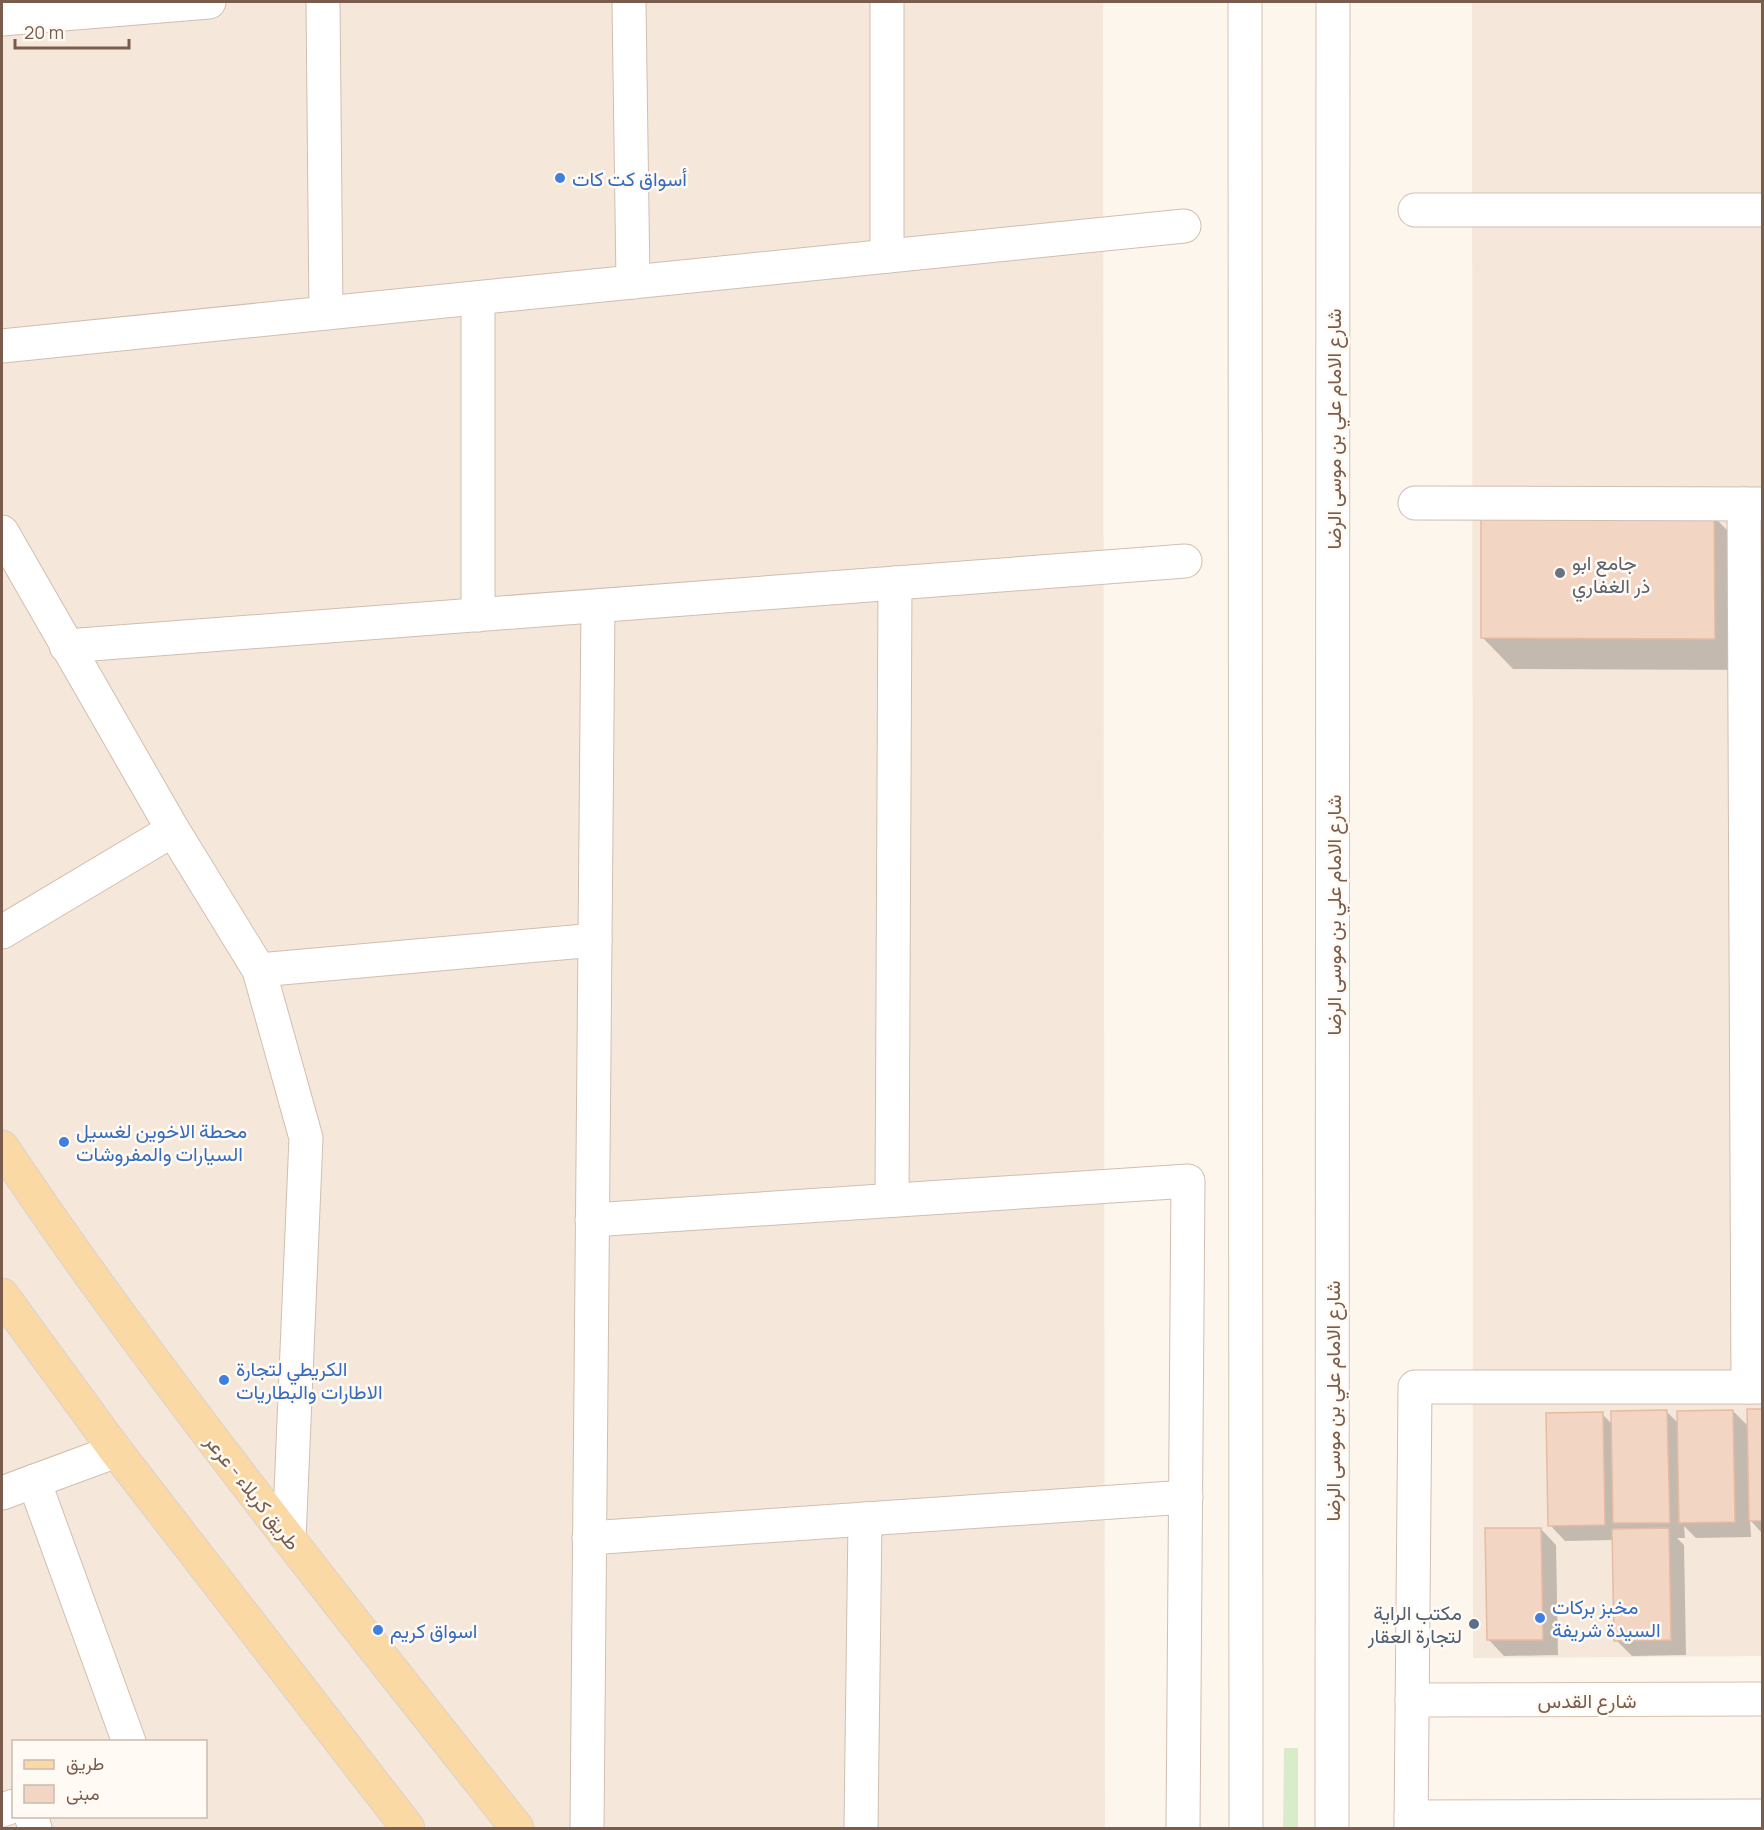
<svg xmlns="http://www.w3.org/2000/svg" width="1764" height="1830" font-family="Manrope,Vazirmatn,sans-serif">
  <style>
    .residential { fill: #f5e8da; fill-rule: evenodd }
    .green { fill: #d8ecc9 }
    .shadow { fill: #0003 }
    .building { fill: #f3d5c3; stroke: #e6bba3; stroke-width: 1.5 }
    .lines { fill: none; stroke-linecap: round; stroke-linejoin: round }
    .minor-casing { stroke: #d1beb0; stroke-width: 35 }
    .secondary-casing { stroke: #d6c0b0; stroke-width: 35 }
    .primary-casing { stroke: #dad1cd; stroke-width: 35 }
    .minor { stroke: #fff; stroke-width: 33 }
    .secondary { stroke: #fff; stroke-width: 33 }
    .primary { stroke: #fbd9a5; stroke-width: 33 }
    .shop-dot { fill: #3f7fe0; stroke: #fffaf3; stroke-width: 2 }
    .worship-dot { fill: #6b7280; stroke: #fffaf3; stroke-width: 2 }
    .service-dot { fill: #5c6f8a; stroke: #fffaf3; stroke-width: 2 }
    .labels { text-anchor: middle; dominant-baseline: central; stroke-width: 5; stroke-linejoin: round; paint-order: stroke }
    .shop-label { font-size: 20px; fill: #366cbe; stroke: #fffaf3; text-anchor: start }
    .street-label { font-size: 20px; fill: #7a5c4d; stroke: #fffaf3 }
    .worship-label { font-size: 20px; fill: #5b616d; stroke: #fffaf3; text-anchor: start }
    .service-label { font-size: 20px; fill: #4e5e75; stroke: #fffaf3; text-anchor: end }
  </style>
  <rect width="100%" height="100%" fill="#fdf6ec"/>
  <g class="residential">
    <path d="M2,2H1103L1105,1828H2ZM14,1742H206V1816H14Z"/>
    <path d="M1472,2H1762V1656L1473,1658Z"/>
  </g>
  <path class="green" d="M1284,1748H1298V1828H1283Z"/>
  <g class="shadow">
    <path d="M1714,517L1745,548V670L1513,669L1482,637Z"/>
    <path d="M1748,1410H1762V1533L1750,1520L1751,1537L1696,1538L1684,1526L1685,1538H1677L1684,1545L1686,1655L1632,1656L1616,1640L1614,1540L1565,1541L1550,1525L1602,1414L1613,1425L1667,1412L1679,1424L1733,1411L1749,1427Z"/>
    <path d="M1541,1529L1556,1545L1558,1655L1504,1656L1489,1640Z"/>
  </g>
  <g class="building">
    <path d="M1481,515L1714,516L1715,639L1481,638Z"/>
    <path d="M1747,1409H1762V1521H1749Z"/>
    <path d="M1667,1410L1670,1523H1613L1611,1411Z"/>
    <path d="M1733,1410L1735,1522L1679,1523L1677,1411Z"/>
    <path d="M1603,1412L1605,1525L1548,1526L1546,1413Z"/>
    <path d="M1485,1528H1541L1543,1640H1487Z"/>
    <path d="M1669,1528L1671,1640L1614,1641L1612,1529Z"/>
  </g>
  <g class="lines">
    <defs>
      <g id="minor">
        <path d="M323,2L326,313"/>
        <path d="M629,2L633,282"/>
        <path d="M887,2V256"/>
        <path d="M2,19L209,2"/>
        <path d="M1415,210H1762"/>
        <path d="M2,346L1184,226"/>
        <path d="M1415,503L1762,504"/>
        <path d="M1744,504L1748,1387"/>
        <path d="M2,532L173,830L259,970L306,1138L289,1539"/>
        <path d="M478,615V298"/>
        <path d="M66,646L1185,561"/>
        <path d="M2,932L173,830"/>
        <path d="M259,970L595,940"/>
        <path d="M892,1200L895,583"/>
        <path d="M592,1220L1188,1181L1183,1828"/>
        <path d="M34,1481L129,1742"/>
        <path d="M2,1493L116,1451"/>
        <path d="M589,1538L1186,1497"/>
        <path d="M2,1810L14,1806"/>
        <path d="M31,1816L35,1828"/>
        <path d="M587,1828L598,606"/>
        <path d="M861,1828L865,1519"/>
        <path d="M1411,1828L1415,1387H1762"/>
      </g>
      <g id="secondary">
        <path d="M1245,2L1246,1828"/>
        <path d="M1412,1700L1762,1699"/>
        <path d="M1411,1817L1762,1816"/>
        <path d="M1332,1828L1333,2"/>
      </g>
      <g id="primary">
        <path d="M2,1147C33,1193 65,1240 98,1285C232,1470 375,1649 517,1828"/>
        <path d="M2,1295L116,1451L408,1828"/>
      </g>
    </defs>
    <use href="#minor" class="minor-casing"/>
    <use href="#secondary" class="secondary-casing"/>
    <use href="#primary" class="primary-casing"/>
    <use href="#minor" class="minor"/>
    <use href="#secondary" class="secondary"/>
    <use href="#primary" class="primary"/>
  </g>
  <g class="shop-dot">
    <circle cx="560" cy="178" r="6"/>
    <circle cx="64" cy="1142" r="6"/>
    <circle cx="224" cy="1380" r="6"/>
    <circle cx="1540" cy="1618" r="6"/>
    <circle cx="378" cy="1630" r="6"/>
  </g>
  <circle class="worship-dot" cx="1560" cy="573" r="6"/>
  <circle class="service-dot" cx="1474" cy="1624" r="6"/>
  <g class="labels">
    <g class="shop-label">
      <text x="572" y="178">أسواق كت كات</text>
      <text x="76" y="1130">محطة الاخوين لغسيل<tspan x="76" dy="23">السيارات والمفروشات</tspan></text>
      <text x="236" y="1368">الكريطي لتجارة<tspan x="236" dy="23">الاطارات والبطاريات</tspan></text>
      <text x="1552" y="1606">مخبز بركات<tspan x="1552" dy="23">السيدة شريفة</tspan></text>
      <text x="390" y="1630">اسواق كريم</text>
    </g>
    <g class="street-label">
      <text transform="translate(1333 429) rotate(-90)">شارع الامام علي بن موسى الرضا</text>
      <text transform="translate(1333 915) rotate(-90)">شارع الامام علي بن موسى الرضا</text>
      <text transform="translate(1332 1401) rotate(-90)">شارع الامام علي بن موسى الرضا</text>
      <text transform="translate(253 1492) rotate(52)">طريق كربلاء - عرعر</text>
      <text x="1587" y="1700">شارع القدس</text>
    </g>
    <g class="worship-label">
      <text x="1572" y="562">جامع ابو<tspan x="1572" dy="23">ذر الغفاري</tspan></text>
    </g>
    <g class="service-label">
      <text x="1462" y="1612">مكتب الراية<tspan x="1462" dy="23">لتجارة العقار</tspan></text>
    </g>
  </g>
  <rect width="1764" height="1830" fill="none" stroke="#7a5c4d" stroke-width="6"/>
  <rect x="12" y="1740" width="195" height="78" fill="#fffaf3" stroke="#cabbb1" stroke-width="1.5"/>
  <rect x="24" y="1760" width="30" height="9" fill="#fbd9a5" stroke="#cabbb1" stroke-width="1.5"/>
  <text x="66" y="1770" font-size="18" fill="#7a5c4d">طريق</text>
  <rect x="24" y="1785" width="30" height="18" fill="#f3d5c3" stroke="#cabbb1" stroke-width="1.5"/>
  <text x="66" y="1800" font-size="18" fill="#7a5c4d">مبنى</text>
  <path d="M15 39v9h114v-9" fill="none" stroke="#7a5c4d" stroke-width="3"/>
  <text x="24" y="39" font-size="18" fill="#7a5c4d" stroke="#fffaf3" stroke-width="4.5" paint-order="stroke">20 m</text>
</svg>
